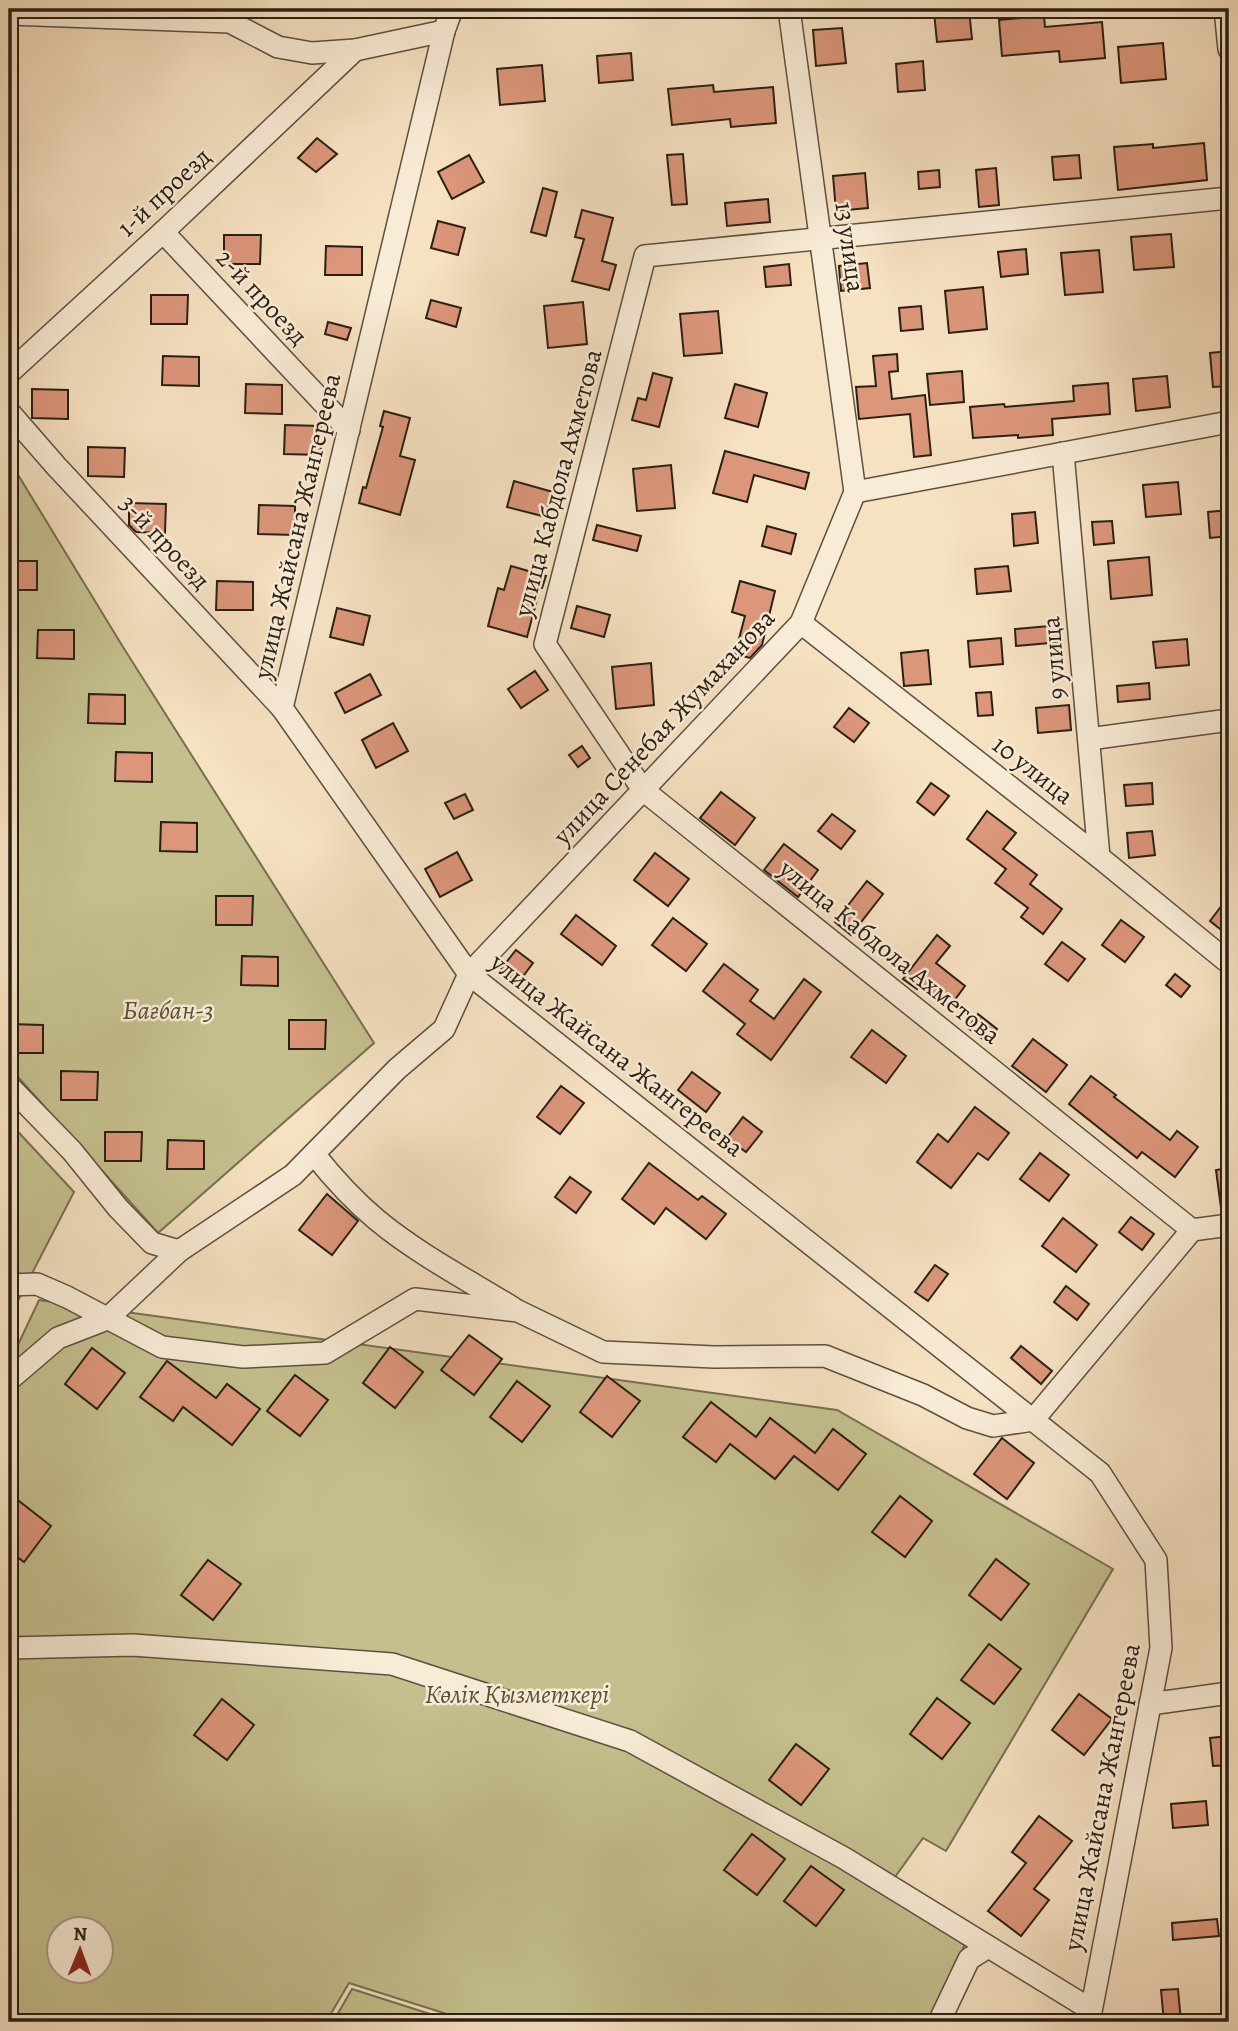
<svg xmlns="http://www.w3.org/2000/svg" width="1238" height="2031" font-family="Alegreya,serif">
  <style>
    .green { fill: #c4c08d; stroke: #767051; stroke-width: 2; fill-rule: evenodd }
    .building { fill: #dc967a; stroke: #292015; stroke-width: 2 }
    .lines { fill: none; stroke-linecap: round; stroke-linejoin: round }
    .minor-casing { stroke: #5c5040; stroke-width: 24 }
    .minor { stroke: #f9ecd7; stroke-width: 21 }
    .labels { text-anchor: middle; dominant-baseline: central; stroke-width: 5; stroke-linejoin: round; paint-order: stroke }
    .street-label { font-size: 26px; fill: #292015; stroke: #f9ecd7 }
    .park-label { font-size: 26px; font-style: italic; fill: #585039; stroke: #f9ecd7 }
  </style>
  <rect width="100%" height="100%" fill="#f6e1c1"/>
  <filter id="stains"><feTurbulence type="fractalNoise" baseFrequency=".00286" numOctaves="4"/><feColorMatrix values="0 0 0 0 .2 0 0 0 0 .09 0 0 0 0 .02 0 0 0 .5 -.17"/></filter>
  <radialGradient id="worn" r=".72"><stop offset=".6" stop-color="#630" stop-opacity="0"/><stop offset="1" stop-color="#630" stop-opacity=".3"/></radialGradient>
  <g class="green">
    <path d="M204,9H441L438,17Z"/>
    <path d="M9,460L123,647L374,1043L158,1233L9,1067Z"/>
    <path d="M9,1122L74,1192L9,1318Z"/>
    <path d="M39,1300L837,1410L1113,1569L946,1851L923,1838L890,1884L966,1936L954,1993L940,2022H472L349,1983L326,2022H9V1364ZM60,1930H102V1972H60Z"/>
    <path d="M352,1989L455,2022H333Z"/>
  </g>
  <g class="building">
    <path d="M969,10L972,39L937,42L934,12Z"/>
    <path d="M1044,16L1045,27L1102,22L1105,58L1060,62L1059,51L1002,56L999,20Z"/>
    <path d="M842,28L846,63L816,66L813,30Z"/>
    <path d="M1163,43L1166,79L1121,83L1118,47Z"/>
    <path d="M631,53L633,80L599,83L597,56Z"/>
    <path d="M923,61L925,90L898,92L896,64Z"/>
    <path d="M542,65L545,101L500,105L497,69Z"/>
    <path d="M713,85L714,92L773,87L776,123L731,127L730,119L672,125L668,89Z"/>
    <path d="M317,138L337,154L316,172L298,158Z"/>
    <path d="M1204,143L1207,180L1118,190L1114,147L1153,144V148Z"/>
    <path d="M683,154L687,204L672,205L667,155Z"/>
    <path d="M469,155L484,182L452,199L438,172Z"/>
    <path d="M1079,155L1081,178L1054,180L1052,157Z"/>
    <path d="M996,168L999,205L979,207L976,170Z"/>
    <path d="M939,170L940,187L919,189L918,172Z"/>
    <path d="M865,173L868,208L836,211L833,176Z"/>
    <path d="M543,188L557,192L546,236L531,232Z"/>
    <path d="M768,199L770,222L727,226L725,203Z"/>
    <path d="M582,210L613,218L602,261L616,265L609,290L572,281L584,239L575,237Z"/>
    <path d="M438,221L465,228L458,255L431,248Z"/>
    <path d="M1171,234L1174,267L1134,270L1131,237Z"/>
    <path d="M224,235H261L260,264H224Z"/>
    <path d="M326,246L362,247V275H325Z"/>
    <path d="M1026,249L1028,274L1001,277L998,252Z"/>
    <path d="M1099,250L1103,292L1065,295L1061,253Z"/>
    <path d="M867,263L870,288L841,291L839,266Z"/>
    <path d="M789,264L791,285L766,287L764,267Z"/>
    <path d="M983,287L987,329L949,333L945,291Z"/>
    <path d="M151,295H188L187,324H151Z"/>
    <path d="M431,300L461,308L456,327L426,318Z"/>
    <path d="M583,302L587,344L548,348L544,306Z"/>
    <path d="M921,306L923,329L901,331L899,308Z"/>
    <path d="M718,311L722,353L684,356L680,314Z"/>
    <path d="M328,322L351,328L347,340L325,334Z"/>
    <path d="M1229,351V386L1213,387L1210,353Z"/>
    <path d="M897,354L898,371L889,372L892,399L925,395L931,455L914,457L910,414L859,419L856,387L876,386L873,356Z"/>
    <path d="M163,356L199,357V386L162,385Z"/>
    <path d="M962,371L964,402L930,405L927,374Z"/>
    <path d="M653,373L672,378L659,427L632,420L638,398L646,400Z"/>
    <path d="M1167,376L1170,407L1136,411L1133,379Z"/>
    <path d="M1108,383L1110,414L1052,419L1053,435L1018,438V435L973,438L970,407L1004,404L1005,407L1074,401L1073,386Z"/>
    <path d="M246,384L282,385V414L245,413Z"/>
    <path d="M735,384L767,393L758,427L725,418Z"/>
    <path d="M32,389L68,390V419L32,418Z"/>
    <path d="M384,411L410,418L400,456L415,460L400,515L359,503L363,487L366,488L383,427L380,426Z"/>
    <path d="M285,425L321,426V455L284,454Z"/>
    <path d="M88,447L125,448L124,477L88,476Z"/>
    <path d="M725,451L809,473L805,489L754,475L747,502L713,493Z"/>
    <path d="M671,465L675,508L637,511L633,469Z"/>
    <path d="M514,481L553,492L546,517L507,507Z"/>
    <path d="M1178,482L1181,514L1146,517L1143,485Z"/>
    <path d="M129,503L166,504L165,533L136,532L129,525Z"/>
    <path d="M259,505L295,506V535L258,534Z"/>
    <path d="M1229,510V536L1210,538L1208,512Z"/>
    <path d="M1035,512L1038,543L1014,546L1012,514Z"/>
    <path d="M1112,521L1114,543L1094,545L1092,522Z"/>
    <path d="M597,525L641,536L637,551L593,540Z"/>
    <path d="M767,526L796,534L791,554L762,546Z"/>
    <path d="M1149,557L1152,595L1111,599L1108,561Z"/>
    <rect x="9" y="561" width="28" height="29"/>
    <path d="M511,566L546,576L542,588H540L527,637L488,626L498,588L504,590Z"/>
    <path d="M1008,566L1011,591L977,594L975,569Z"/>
    <path d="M217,581L253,582V610H216Z"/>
    <path d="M740,581L775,591L762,645L750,658L735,654L745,616L732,612Z"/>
    <path d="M577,606L610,615L604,637L571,628Z"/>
    <path d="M337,608L370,616L363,645L330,637Z"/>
    <path d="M1060,625L1061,642L1016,646L1015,629Z"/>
    <path d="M38,630H74V659L37,658Z"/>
    <path d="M1001,638L1003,664L970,667L968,641Z"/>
    <path d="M1187,639L1189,665L1156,668L1153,642Z"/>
    <path d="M928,650L931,684L904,686L901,653Z"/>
    <path d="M651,663L654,705L616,709L612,667Z"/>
    <path d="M535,671L548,690L521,708L508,689Z"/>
    <path d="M370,674L381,695L345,713L335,693Z"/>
    <path d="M1149,683L1150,699L1118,702L1117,686Z"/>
    <path d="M991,692L993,715L978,716L976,693Z"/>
    <path d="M89,694L125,695V724L88,723Z"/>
    <path d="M1069,705L1071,730L1038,733L1036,708Z"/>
    <path d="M849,708L869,723L854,742L834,727Z"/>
    <path d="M393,723L408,751L376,768L362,740Z"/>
    <path d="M582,746L590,758L578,767L569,755Z"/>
    <path d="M116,752L152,753V782L115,781Z"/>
    <path d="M931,783L949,796L934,815L917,802Z"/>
    <path d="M1152,783L1153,804L1126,806L1124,785Z"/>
    <path d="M721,792L755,818L735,845L700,818Z"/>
    <path d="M465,794L473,810L454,819L445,803Z"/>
    <path d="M987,811L1016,833L1003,849L1037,875L1030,884L1062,909L1043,934L1021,917L1028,908L995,883L1006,869L967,839Z"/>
    <path d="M832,814L855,831L841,849L818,831Z"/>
    <path d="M161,822L197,823V852L160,851Z"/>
    <path d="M1152,831L1155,855L1129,858L1127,833Z"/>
    <path d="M784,844L818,870L798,897L764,870Z"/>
    <path d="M457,852L472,880L440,897L425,869Z"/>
    <path d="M655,853L689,879L668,906L634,880Z"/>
    <path d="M867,881L883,894L851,935L835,922Z"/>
    <path d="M216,896H253L252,925H216Z"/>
    <path d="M1229,896V936L1210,921Z"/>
    <path d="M576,915L616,946L602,965L561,934Z"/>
    <path d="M673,918L707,944L686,971L652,945Z"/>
    <path d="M1121,920L1144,937L1125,962L1102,945Z"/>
    <path d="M937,935L950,946L936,963L965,986L948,1009L919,986L917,989L903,979Z"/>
    <path d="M1062,942L1085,959L1068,981L1045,964Z"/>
    <path d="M516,950L533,963L518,983L500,970Z"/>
    <path d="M242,956L278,957V986L241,985Z"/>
    <path d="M724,964L758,990L750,1001L774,1019L804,979L821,992L771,1060L737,1034L745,1024L703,991Z"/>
    <path d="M1175,974L1190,986L1181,997L1166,985Z"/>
    <path d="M978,1014L997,1029L987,1042L968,1028Z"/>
    <path d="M289,1020H326L325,1049H289Z"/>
    <path d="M9,1024L43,1025V1053H9Z"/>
    <path d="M872,1030L906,1056L886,1083L851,1057Z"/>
    <path d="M1033,1039L1067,1065L1046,1092L1012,1066Z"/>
    <path d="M61,1071L98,1072L97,1100H61Z"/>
    <path d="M692,1072L720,1093L706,1112L678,1090Z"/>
    <path d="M1091,1076L1116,1095L1114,1097L1170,1140L1177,1131L1198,1147L1175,1177L1142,1152L1137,1158L1069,1104Z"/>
    <path d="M561,1086L584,1103L560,1134L537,1117Z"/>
    <path d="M975,1107L1009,1133L988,1160L978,1153L951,1188L917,1162L938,1134L948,1142Z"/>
    <path d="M743,1117L762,1132L746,1152L727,1138Z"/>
    <path d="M105,1132H142L141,1161H105Z"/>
    <path d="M168,1140L204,1141V1169H167Z"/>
    <path d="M1040,1153L1069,1175L1049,1201L1020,1179Z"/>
    <path d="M649,1163L698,1200L702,1196L726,1214L706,1239L666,1208L654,1224L622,1199Z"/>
    <path d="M1229,1168V1208H1221L1216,1170Z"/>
    <path d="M570,1177L591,1192L576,1213L555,1197Z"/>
    <path d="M327,1194L358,1221L332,1255L299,1230Z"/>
    <path d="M1131,1217L1154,1234L1142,1250L1119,1232Z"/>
    <path d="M1063,1218L1097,1245L1076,1272L1042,1246Z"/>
    <path d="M935,1265L948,1274L928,1301L915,1292Z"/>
    <path d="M1066,1286L1089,1304L1077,1320L1054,1302Z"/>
    <path d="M469,1335L502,1359L474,1395L441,1370Z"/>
    <path d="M1021,1346L1052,1371L1041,1384L1011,1358Z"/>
    <path d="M390,1347L423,1372L395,1408L363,1383Z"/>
    <path d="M92,1348L125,1373L97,1409L65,1384Z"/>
    <path d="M167,1361L216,1398L227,1384L260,1409L232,1445L183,1407L173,1421L140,1397Z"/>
    <path d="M295,1375L328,1400L300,1436L267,1411Z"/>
    <path d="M607,1376L640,1401L612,1437L580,1412Z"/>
    <path d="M517,1381L550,1406L522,1442L490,1417Z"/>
    <path d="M711,1402L756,1437L770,1418L815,1453L833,1429L866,1454L838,1490L794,1456L775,1479L730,1444L716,1462L683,1437Z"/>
    <path d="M1002,1438L1034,1463L1007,1499L974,1474Z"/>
    <path d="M900,1496L932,1521L905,1557L872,1532Z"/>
    <path d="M19,1501L51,1526L24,1562L9,1551V1514Z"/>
    <path d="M996,1559L1029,1584L1001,1620L969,1595Z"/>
    <path d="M208,1560L241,1584L213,1620L181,1595Z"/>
    <path d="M989,1644L1021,1669L994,1704L961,1680Z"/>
    <path d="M1079,1694L1112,1719L1084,1755L1052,1730Z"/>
    <path d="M937,1698L970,1723L942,1759L910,1734Z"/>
    <path d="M222,1699L254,1725L227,1760L194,1735Z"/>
    <path d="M1229,1736V1765L1213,1766L1210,1738Z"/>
    <path d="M796,1744L829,1769L801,1805L769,1780Z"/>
    <path d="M1206,1801L1208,1825L1173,1828L1171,1804Z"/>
    <path d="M1039,1816L1072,1841L1034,1889L1049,1900L1021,1936L988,1911L1026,1863L1012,1852Z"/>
    <path d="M752,1834L785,1859L757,1895L724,1870Z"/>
    <path d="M811,1866L844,1890L816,1926L784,1901Z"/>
    <path d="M1217,1919L1219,1936L1173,1940L1172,1923Z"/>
    <path d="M1178,1989L1181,2022H1164L1161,1990Z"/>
  </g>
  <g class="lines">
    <defs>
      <g id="minor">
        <path d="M452,9L444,31L282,708L469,974L1100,1473L1156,1560L1161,1648L1089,2022"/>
        <path d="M789,9L855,492"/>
        <path d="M1225,9L1229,49"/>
        <path d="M9,14L230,22L278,47L312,53L355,50L444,31"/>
        <path d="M163,232L349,430"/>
        <path d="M9,373L163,232L355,50"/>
        <path d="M9,412L56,466L282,708"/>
        <path d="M1063,453L1099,857"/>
        <path d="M801,623L1099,857L1229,963"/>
        <path d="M1089,739L1229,720"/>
        <path d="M9,1086L72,1151L118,1208L152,1243L179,1251"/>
        <path d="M314,1154C333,1178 354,1201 377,1220C418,1254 468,1280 513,1308"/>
        <path d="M1192,1230L643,790L545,644L645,256L1229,198"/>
        <path d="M9,1285L37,1284L67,1297L162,1347L243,1357L325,1353L415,1299L518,1311L603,1352L714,1357L825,1356L923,1395L967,1418L993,1426L1033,1420L1192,1230L1229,1225"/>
        <path d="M9,1380L58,1338L107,1319L179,1251L293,1175L397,1069L444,1029L469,974L801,623L855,492L1229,422"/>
        <path d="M9,1648L133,1645L392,1664L630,1741L844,1858L1090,2009"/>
        <path d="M1150,1704L1229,1693"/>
        <path d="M939,2022L969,1959L988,1947"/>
      </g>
    </defs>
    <use href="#minor" class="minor-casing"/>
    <use href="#minor" class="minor"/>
  </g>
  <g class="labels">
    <g class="street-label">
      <text transform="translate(164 192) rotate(-43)">1-й проезд</text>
      <text transform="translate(850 247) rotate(82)">13 улица</text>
      <text transform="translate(262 297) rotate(47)">2-й проезд</text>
      <text transform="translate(558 483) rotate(-75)">улица Кабдола Ахметова</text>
      <text transform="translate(297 526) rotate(-77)">улица Жайсана Жангереева</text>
      <text transform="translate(165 542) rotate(47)">3-й проезд</text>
      <text transform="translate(1054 658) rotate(-95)">9 улица</text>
      <text transform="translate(664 727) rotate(-47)">улица Сенебая Жумаханова</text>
      <text transform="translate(1033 770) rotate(38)">10 улица</text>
      <text transform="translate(890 952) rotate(39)">улица Кабдола Ахметова</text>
      <text transform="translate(617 1055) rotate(38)">улица Жайсана Жангереева</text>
      <text transform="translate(1102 1797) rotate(-79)">улица Жайсана Жангереева</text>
    </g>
    <g class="park-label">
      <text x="168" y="1010">Бағбан-3</text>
      <text x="517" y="1694">Көлік Қызметкері</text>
    </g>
  </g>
  <rect width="1238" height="2031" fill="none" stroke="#f6e1c1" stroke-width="35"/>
  <rect x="10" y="10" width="1217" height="2010" fill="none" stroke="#292015" stroke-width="3.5"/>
  <rect x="18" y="18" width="1203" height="1996" fill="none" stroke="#292015" stroke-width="2"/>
  <g transform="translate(80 1950) rotate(1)"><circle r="33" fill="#f9ecd7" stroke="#a69a89" stroke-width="2"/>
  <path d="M0-5L12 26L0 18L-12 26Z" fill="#8f2418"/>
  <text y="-10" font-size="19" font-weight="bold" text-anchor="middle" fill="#292015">N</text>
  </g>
  <rect width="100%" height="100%" filter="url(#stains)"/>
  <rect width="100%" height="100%" fill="url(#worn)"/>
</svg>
